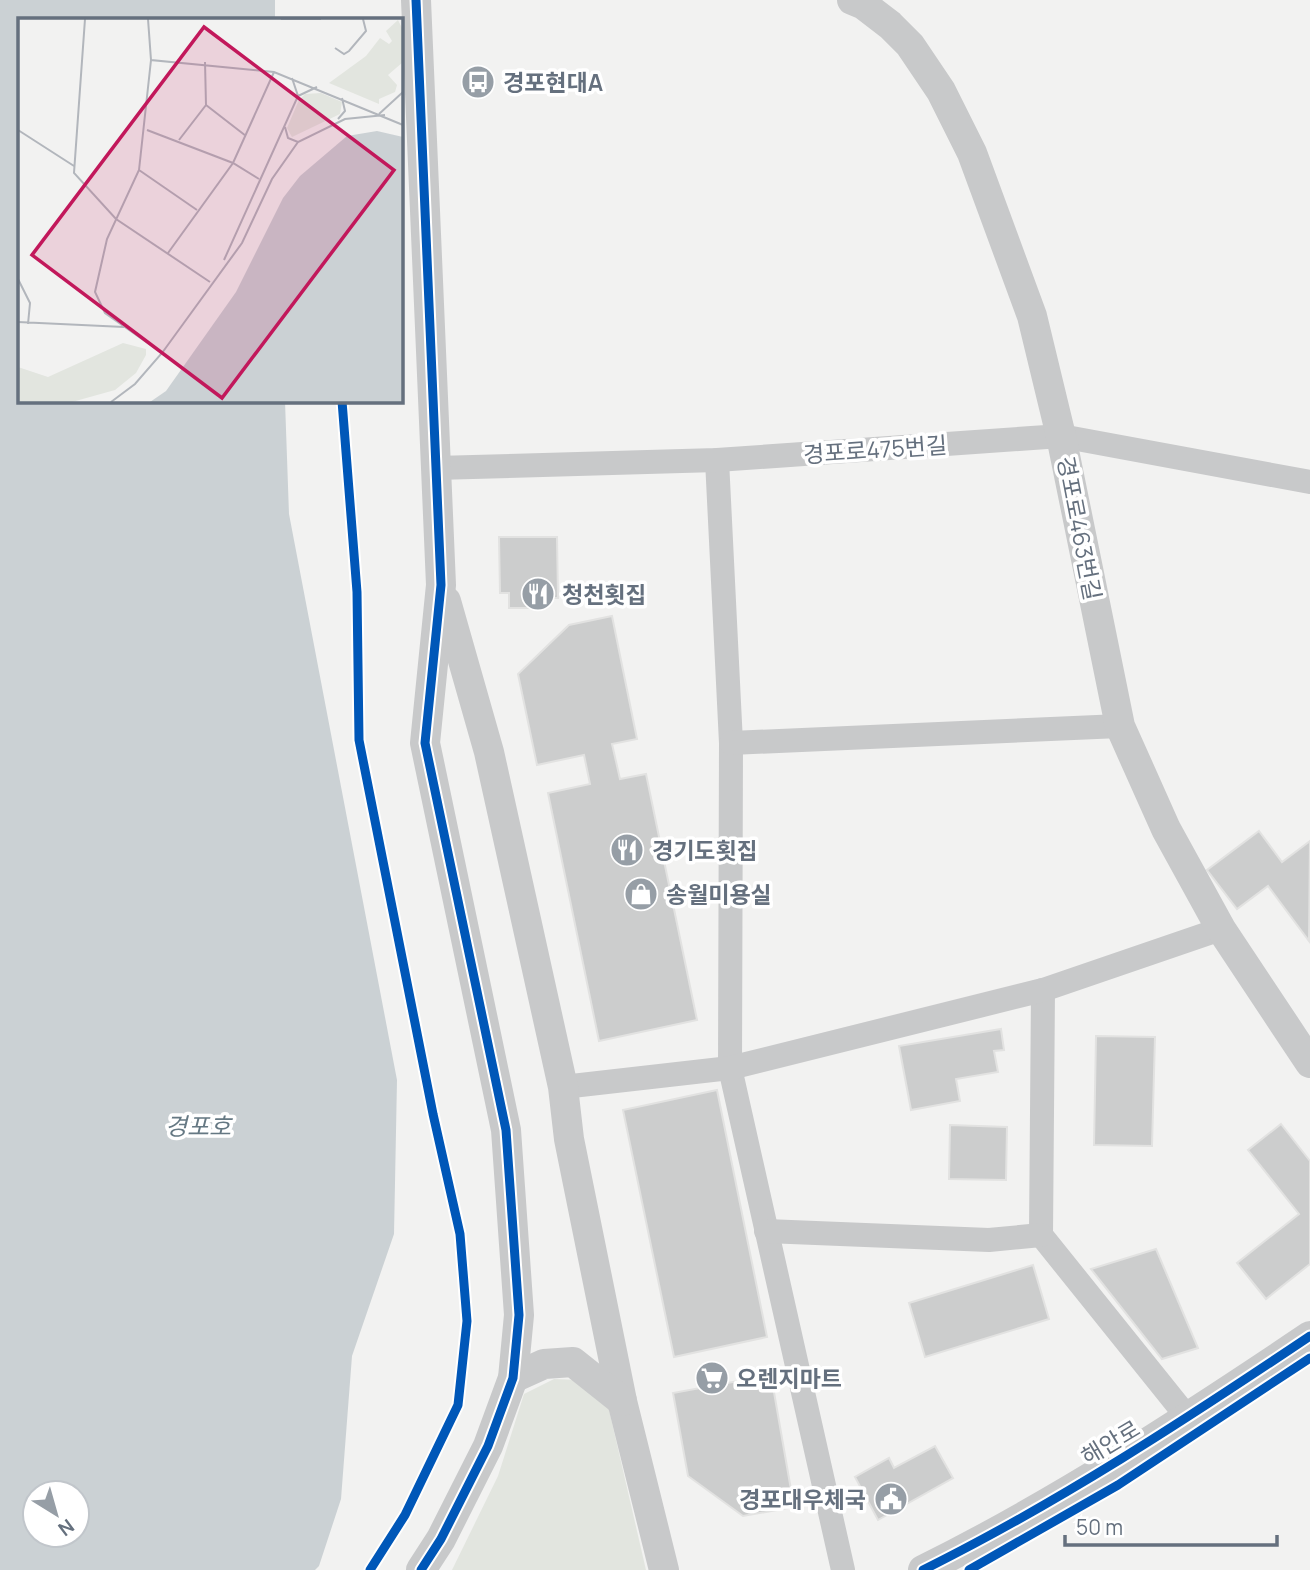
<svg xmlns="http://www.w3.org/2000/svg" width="1310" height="1570" font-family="Manrope,'Noto Sans KR',sans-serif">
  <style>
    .green { fill: #e2e5df }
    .water { fill: #cbd1d4; fill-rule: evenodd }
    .building { fill: #cccdcd; stroke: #e2e2e1; stroke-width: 2 }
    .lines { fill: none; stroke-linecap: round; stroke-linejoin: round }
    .minor { stroke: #c8c9ca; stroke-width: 24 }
    .tertiary { stroke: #c8c9ca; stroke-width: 30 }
    .cycleway-casing { stroke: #fff; stroke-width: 13 }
    .cycleway { stroke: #0057b8; stroke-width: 9 }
    .labels { text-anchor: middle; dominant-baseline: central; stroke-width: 7; stroke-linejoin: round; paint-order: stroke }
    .poi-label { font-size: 23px; font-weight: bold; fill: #65707e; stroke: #fff; text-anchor: start }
    .street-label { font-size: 23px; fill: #65707e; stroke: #fff }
    .water-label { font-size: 24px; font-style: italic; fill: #657883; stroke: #fff }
    .inset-road { fill: none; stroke: #b2b6bc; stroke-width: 2 }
    .view { fill: #c2185b; fill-opacity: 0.15; stroke: #c2185b; stroke-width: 3.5 }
    .inset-edge { fill: none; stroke: #65707e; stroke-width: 3.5 }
  </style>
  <rect width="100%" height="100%" fill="#f2f2f1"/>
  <path class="green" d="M554,1379L578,1380L607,1401L646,1570H452L498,1476L524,1394Z"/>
  <path class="water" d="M0,0H275V19H19V401H285L289,514L397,1080L394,1234L352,1356L341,1499L319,1566L315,1570H0ZM35,1493H77V1535H35Z"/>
  <g class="building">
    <path d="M499,537H557L558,598H536L537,608H509V593H500Z"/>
    <path d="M612,616L637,739L612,744L620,779L646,774L697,1020L599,1041L548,793L590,784L584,755L537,765L518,674L569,625Z"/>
    <path d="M1259,831L1282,862L1310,841L1309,941L1268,886L1237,909L1207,870Z"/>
    <path d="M1001,1029L1004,1050L994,1051L998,1072L956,1079L960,1101L911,1110L899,1046Z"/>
    <path d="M1096,1036L1155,1037L1152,1146L1094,1145Z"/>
    <path d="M717,1090L767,1337L674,1357L623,1110Z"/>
    <path d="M1281,1124L1310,1161V1264L1266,1299L1237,1263L1299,1214L1248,1150Z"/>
    <path d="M950,1125L1007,1127L1006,1180L949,1179Z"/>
    <path d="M1156,1249L1198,1348L1162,1359L1091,1269Z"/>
    <path d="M1033,1265L1049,1319L925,1357L909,1303Z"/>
    <path d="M771,1375L794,1507L743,1516L688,1476L673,1393Z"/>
    <path d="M935,1446L953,1478L878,1520L855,1477L889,1458L894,1468Z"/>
  </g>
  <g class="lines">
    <g class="minor">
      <path d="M717,460L731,743L730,1068L843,1570"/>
      <path d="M436,468L717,460L1061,436L1310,482"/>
      <path d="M731,743L1120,726"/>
      <path d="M1043,990L1041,1235L1188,1418"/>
      <path d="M563,1087L730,1068L1043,990L1221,929"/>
      <path d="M766,1231L989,1240L1041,1235"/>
    </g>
    <g class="tertiary">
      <path d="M416,0L441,585L425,743L506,1130L519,1315L513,1378L488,1446L441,1539L421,1570"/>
      <path d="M852,0L864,5L890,25L910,45L941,91L972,153L1032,316L1061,436L1120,726L1166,829L1221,929L1310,1063"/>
      <path d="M446,601L489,752L563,1087L569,1139L622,1401L664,1570"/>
      <path d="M513,1378L544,1364L573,1362L622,1401"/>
      <path d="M923,1570C1058,1503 1185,1420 1310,1336"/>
    </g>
    <defs>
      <g id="cycleway">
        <path d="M416,0L441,585L425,743L506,1130L519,1315L513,1378L488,1446L441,1539L421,1570"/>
        <path d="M342,401L357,592L359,740L433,1114L460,1234L467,1321L458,1405L405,1515L370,1570"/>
        <path d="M923,1570C1058,1503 1185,1420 1310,1336"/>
        <path d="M969,1570L1118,1485L1310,1358"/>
      </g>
    </defs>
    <use href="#cycleway" class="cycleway-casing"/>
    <use href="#cycleway" class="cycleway"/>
  </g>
  <defs>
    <symbol id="bus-disc" viewBox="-11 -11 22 22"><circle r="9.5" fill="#969ea6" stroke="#fff"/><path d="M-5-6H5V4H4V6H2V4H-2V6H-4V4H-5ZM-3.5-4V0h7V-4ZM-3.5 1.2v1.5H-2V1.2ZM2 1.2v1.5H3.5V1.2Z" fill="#fff"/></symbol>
    <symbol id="restaurant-disc" viewBox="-11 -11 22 22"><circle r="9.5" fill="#969ea6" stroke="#fff"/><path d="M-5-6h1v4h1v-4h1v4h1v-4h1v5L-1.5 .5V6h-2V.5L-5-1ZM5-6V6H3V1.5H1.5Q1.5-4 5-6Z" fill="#fff"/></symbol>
    <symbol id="shop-disc" viewBox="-11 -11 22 22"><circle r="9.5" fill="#969ea6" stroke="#fff"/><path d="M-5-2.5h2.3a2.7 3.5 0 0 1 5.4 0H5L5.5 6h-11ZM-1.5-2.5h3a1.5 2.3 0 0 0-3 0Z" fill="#fff"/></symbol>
    <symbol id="supermarket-disc" viewBox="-11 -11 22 22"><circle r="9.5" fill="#969ea6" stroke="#fff"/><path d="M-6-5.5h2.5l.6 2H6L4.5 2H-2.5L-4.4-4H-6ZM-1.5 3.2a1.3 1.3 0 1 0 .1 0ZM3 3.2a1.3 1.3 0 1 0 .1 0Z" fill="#fff"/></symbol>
    <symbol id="civic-disc" viewBox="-11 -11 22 22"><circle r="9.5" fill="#969ea6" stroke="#fff"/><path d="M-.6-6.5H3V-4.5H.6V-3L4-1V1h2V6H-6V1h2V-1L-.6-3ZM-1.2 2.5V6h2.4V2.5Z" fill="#fff"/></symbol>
  </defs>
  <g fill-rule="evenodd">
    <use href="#bus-disc" x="459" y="63" width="38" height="38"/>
    <use href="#restaurant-disc" x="519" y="575" width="38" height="38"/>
    <use href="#restaurant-disc" x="608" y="831" width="38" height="38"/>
    <use href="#shop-disc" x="622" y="875" width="38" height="38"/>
    <use href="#supermarket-disc" x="693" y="1359" width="38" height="38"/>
    <use href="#civic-disc" x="872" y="1480" width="38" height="38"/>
  </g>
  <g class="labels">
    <g class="poi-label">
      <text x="503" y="82">경포현대A</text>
      <text x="562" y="594">청천횟집</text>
      <text x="652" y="850">경기도횟집</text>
      <text x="666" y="894">송월미용실</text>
      <text x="736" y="1378">오렌지마트</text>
      <text x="866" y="1499" text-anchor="end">경포대우체국</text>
    </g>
    <g class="street-label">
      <text transform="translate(875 449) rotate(-4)">경포로475번길</text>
      <text transform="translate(1080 528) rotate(79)">경포로463번길</text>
      <text transform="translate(1110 1442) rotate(-31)">해안로</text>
    </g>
    <g class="water-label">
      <text x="198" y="1125">경포호</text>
    </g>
  </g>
  <g transform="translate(18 18)">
    <rect width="385" height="385" fill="#f2f2f1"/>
    <path d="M380,2L385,12V44L370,57L379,67L377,74L361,81V86L311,65L348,38L362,20L371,26L374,23L368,13ZM303,75L324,84L322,96L274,119L269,110L281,82L287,76ZM105,325L128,331V337L118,355L97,372L54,384H0V349L30,359Z" fill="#e2e5df"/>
    <path d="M359,113L385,119V384H132L148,373L218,274L265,180L282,158L329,118Z" fill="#cbd1d4"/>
    <path class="inset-road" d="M67,1L56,155L98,201L192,264M130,1L133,42L256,54L385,107M263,1H303M317,30L326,36L331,33L348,13L345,1M133,42L121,152L89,221L77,274L87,295L144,335M280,78L299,69M188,87L228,118M361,96L385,74M320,101L327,93L324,80M267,109L270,120L280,124M0,112L56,148M129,112L215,145L241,161M161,122L188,87L187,44M121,152L179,192M150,235L215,145L256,54M206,242L280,78L274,60M0,261L12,285L10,306M0,304L106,309M93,384L117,366L144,335L224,225L254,161L280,124L327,101L367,97"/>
    <path class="view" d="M186,9L376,152L204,380L14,237Z"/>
    <rect width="385" height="385" class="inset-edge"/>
  </g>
  <g transform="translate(56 1514) rotate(143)"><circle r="33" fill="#ffffff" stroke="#c1c6cb" stroke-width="2"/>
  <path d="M0-5L12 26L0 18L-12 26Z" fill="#969ea6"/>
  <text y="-10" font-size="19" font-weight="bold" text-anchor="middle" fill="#65707e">N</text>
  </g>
  <path d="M1065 1535v10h212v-10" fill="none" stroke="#65707e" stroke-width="3.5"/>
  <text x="1076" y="1535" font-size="21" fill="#65707e" stroke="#ffffff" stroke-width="5" paint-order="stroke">50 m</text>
</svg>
